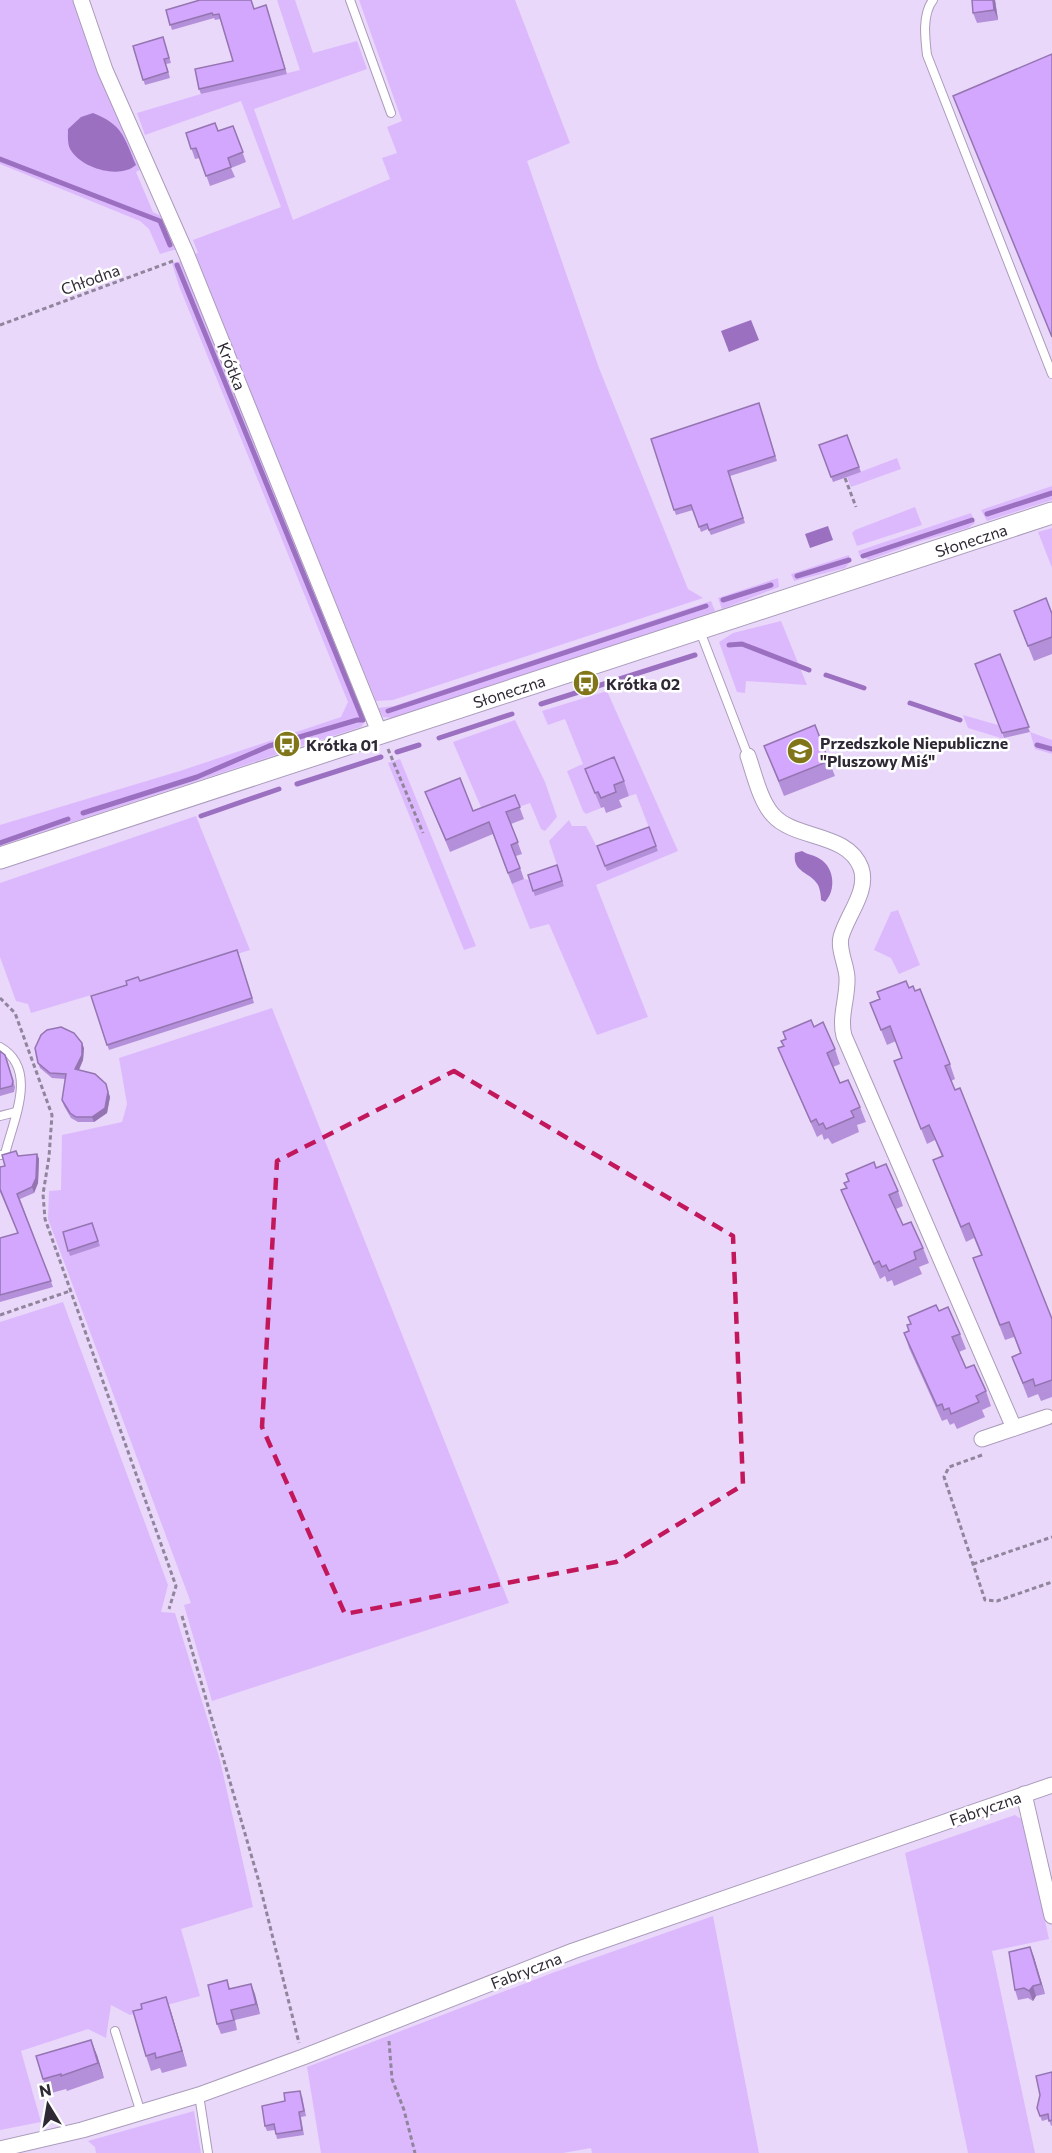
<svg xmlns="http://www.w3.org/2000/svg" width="1052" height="2153" font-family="Commissioner,sans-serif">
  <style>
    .green { fill: #dcb9fd }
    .water { fill: #9b70c1 }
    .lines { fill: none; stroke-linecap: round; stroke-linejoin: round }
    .stream { stroke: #9b70c1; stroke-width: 5 }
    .service-casing { stroke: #ab9cbb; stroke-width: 10 }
    .minor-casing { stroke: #ab9cbb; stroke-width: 17 }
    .secondary-casing { stroke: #ab9cbb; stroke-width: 23 }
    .path { stroke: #91859d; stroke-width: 3; stroke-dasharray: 4.5 3; stroke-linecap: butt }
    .service { stroke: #fff; stroke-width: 8 }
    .minor { stroke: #fff; stroke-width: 15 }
    .secondary { stroke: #fff; stroke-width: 21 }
    .wall { fill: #b590da }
    .shaded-wall { fill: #9475b1 }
    .building { fill: #d3a7fd; stroke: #9475b1; stroke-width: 1.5 }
    .marked { fill: none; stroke: #c2185b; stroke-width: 4.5; stroke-dasharray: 12 8; stroke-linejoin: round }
    .labels { text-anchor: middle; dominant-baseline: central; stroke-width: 5; stroke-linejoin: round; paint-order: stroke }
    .street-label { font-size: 16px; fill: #2f2935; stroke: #fff }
    .poi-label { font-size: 16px; font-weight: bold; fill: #2f2935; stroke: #fff; text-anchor: start }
  </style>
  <rect width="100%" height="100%" fill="#e9d8fa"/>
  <g class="green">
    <path d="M0,0H74L97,70L125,124L143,168L136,172L153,212L161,216L177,249L160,254L149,229L140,221L0,164Z"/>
    <path d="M277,0H295L313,53L357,41L367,69L254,109L293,220L390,179L382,158L397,153L387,127L402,121L359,0H515L570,143L527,161L599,368L688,589L703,598L393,700L376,701L194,254L198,253L193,240L281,207L241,101L145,135L137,113L201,94L300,70Z"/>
    <path d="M183,261L369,716L361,727L298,747L294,737L278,742L281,753L0,846V825L180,771L341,717L348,702L179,286L172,263Z"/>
    <path d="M897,458L901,469L851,487L847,477Z"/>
    <path d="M1052,486V500L987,521L981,510Z"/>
    <path d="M915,507L922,525L857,546L852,533L855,530Z"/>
    <path d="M971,513L975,523L968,528L921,541L869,560L860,556L858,551Z"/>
    <path d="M1052,528V568L1038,532Z"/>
    <path d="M849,555V563L845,568L794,581L791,574Z"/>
    <path d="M778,578L779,587L722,609L718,598Z"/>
    <path d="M711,601L715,611L394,718L383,717L378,708L394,706Z"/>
    <path d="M781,621L807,685L746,681L745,693L737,692L719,642L733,633Z"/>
    <path d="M607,691L678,851L596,885L648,1017L597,1035L549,924L530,929L512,884L524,879L564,886L549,841L569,820L572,826H586L599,851H658L636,794L629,796L620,773L591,783L601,808L586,814L583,811L567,771L583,764L565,719L548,725L542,711Z"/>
    <path d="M963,715L998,725L1004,739L968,728Z"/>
    <path d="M515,720L545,782L557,817L545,831L541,829L530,803L499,814L506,838L496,842L453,742Z"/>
    <path d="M1030,732L1052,740V754L1035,749Z"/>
    <path d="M400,759L476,946L464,950L388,763Z"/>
    <path d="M196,816L250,950L143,983L142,980L138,981L31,1013L28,1004L16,1001L0,957V883Z"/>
    <path d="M898,910L920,965L899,974L891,958L874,950L891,912Z"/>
    <path d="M272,1008L509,1603L212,1701L184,1605L191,1603L48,1219L49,1191L61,1190L62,1135L122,1122L127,1104L119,1058Z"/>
    <path d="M63,1302L168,1585L161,1612L175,1613L220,1760L253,1907L181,1929L200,1996L130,2015L111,2005L106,2038L88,2029L21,2051L41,2122L0,2130V1322Z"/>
    <path d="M1015,1815L1023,1820L1049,1939L992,1951L1035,2153H968L905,1853Z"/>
    <path d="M713,1916L759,2153H592L591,2148L563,2153H321L307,2067L552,1973Z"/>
    <path d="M194,2111L201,2153H96L95,2147L88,2141Z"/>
  </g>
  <g class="water">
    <path d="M93,113C123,125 124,137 136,165C120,179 84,169 72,152C67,146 68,137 68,129L81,117Z"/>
    <path d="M751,320L759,340L729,352L721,331Z"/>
    <path d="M828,526L833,540L810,548L805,534Z"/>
    <path d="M802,851C808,855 815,855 820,859C835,868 836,891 825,902L821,900C821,896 820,889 818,885C811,872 792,873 795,853Z"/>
  </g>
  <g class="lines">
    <g class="stream">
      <path d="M0,159L160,221L170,245"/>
      <path d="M987,514L1052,493"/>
      <path d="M863,556L972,520"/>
      <path d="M797,576L849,560"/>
      <path d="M723,600L771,585"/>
      <path d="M729,645L742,644L809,670"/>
      <path d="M826,675L864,688"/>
      <path d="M910,703L960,720"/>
      <path d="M541,704L695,655"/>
      <path d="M388,711L706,606"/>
      <path d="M439,738L512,714"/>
      <path d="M1037,745L1052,749"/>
      <path d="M397,752L419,745"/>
      <path d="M297,784L381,757"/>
      <path d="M83,813L197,777L269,746L357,720H363L177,265"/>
      <path d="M201,816L279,789"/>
      <path d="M0,843L68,819"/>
    </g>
    <defs>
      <g id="service">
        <path d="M350,0L391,113"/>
        <path d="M933,0C922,14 925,38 927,55L1052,374"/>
        <path d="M700,631L748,756"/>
        <path d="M0,1047C39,1069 13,1121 5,1154L0,1155"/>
        <path d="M0,1116L16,1112"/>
        <path d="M115,2031L141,2113"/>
        <path d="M199,2095L208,2153"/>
      </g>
      <g id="minor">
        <path d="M81,0L105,70L186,253L380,734"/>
        <path d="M748,756C754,773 760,801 773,815C795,840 848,832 861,868C869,891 847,915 841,937C838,949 846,964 847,977C848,998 839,1016 844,1036L1014,1428"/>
        <path d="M982,1439L1047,1417"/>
        <path d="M1024,1794L1052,1916"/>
        <path d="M0,2149L82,2130L199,2095L303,2057L573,1951L1052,1785"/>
      </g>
      <path id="secondary" d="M0,858L1052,513"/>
    </defs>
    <use href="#service" class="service-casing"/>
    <use href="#minor" class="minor-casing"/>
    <use href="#secondary" class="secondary-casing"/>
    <g class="path">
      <path d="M0,325L173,261"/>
      <path d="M845,478L856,507"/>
      <path d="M388,749L423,833"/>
      <path d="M0,998L15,1013L52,1115L49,1157L43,1194L45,1219L176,1586L169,1609"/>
      <path d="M0,1315L70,1291"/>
      <path d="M982,1455L949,1467L944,1477L985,1600L997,1601L1052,1582"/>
      <path d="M973,1564L1052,1537"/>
      <path d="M182,1616L259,1882L299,2043"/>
      <path d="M389,2041L392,2079L404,2110L415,2153"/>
    </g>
    <use href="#service" class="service"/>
    <use href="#minor" class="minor"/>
    <use href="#secondary" class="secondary"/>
  </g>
  <g class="wall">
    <path d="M993,0H995L998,20L977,23L973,13Z"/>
    <path d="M266,5L287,74L201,94L199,89L233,61L220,19L215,20L214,18L172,30L166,10L254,9Z"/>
    <path d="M163,37L171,63L166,64L170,78L145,85L133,46Z"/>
    <path d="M233,126L246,162L231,168L235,177L210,186L200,158L195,159L186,133L218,131Z"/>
    <path d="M759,403L777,461L730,476L745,523L711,535L708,529L701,532L693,510L676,515L651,439Z"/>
    <path d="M847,435L861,472L833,482L819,445Z"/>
    <path d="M1052,614V654L1034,661L1020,626Z"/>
    <path d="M1000,654L1030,732L1004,738L975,664Z"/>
    <path d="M764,746L829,761L835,776L784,796Z"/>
    <path d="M585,769L624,781L629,796L619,800L622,807L606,813L604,807L601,808Z"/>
    <path d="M425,792L473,811L515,795L524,819L511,824L522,854L516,856L524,879L512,884L493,834L450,852Z"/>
    <path d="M649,827L658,851L607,871L597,846Z"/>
    <path d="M557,865L564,886L535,896L528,875Z"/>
    <path d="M237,950L254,1003L109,1050L91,996Z"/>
    <path d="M909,988L950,1064L955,1079L951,1081L1052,1319V1397L1041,1401L1038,1394L1028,1398L1012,1357L1020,1353L1014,1337L1005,1340L973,1258L981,1255L974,1238L966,1242L933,1160L942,1157L935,1140L927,1144L894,1061L902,1058L896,1041L887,1045L870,1003Z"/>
    <path d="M814,1027L835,1049L840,1064L833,1067L840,1083L860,1107L866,1122L857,1125L859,1132L832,1144L828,1138L824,1140L822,1134L817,1137L784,1063L778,1048L783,1046L785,1039L783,1032Z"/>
    <path d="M84,1048L83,1060L79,1070L106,1084L110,1097L107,1113L94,1122H78L71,1118L64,1106L62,1100L65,1079L52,1078L40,1068L38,1063Z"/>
    <path d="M0,1051L7,1060L15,1087L14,1092L0,1096Z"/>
    <path d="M37,1154L39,1159L38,1183L34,1193L20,1199L53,1287L0,1302V1238L18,1233L0,1192V1167L5,1166L18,1156Z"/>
    <path d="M876,1168L898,1191L903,1206L896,1209L903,1225L923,1248L929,1263L919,1267L922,1274L894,1286L892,1280L887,1282L885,1276L880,1279L847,1205L841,1190L846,1188L848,1181L846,1174Z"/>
    <path d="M92,1223L100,1246L70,1256L63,1232Z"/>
    <path d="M939,1311L960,1334L966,1349L959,1352L966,1368L986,1391L991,1406L982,1410L985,1417L957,1429L954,1423L950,1425L947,1419L942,1421L909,1348L904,1333Z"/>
    <path d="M1030,1947L1045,1994L1036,1996L1033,2001L1028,1998L1018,2000L1015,1990Z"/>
    <path d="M227,1980L230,1989L251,1984L260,2014L235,2020L237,2030L221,2034L217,2024Z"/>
    <path d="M171,2012L187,2066L162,2073L160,2068L151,2071L146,2056Z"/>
    <path d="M97,2055L104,2078L67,2091L66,2089L48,2094L43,2079Z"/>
    <path d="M1052,2072V2125L1051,2126L1049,2119L1042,2121L1037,2108Z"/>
    <path d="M302,2096L306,2116L301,2117L304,2135L277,2139L275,2130L267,2131L265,2126L285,2101Z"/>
  </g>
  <g class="shaded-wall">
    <path d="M993,0H995L998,20L994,10Z"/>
    <path d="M82,1043L84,1048L83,1060L77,1074L75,1069Z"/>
    <path d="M108,1092L110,1097L107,1113L94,1122L92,1117Z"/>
    <path d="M37,1154L39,1159L38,1183L34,1193L32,1187Z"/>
    <path d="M1030,1947L1034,1957L1045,1994L1041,1984Z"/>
    <path d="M251,1984L255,1994L260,2014L256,2004Z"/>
    <path d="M1033,1986L1036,1996L1033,2001L1029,1991Z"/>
    <path d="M166,1997L171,2012L187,2066L182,2051Z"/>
    <path d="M91,2040L97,2055L104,2078L98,2063Z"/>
  </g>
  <g class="building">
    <path d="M200,0H251L254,9L266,5L285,69L199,89L195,69L233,61L219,14L213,15L212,13L170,25L166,10Z"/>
    <path d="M972,0H993L994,10L973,13Z"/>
    <path d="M163,37L169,58L164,59L168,72L143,80L133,46Z"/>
    <path d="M1052,54V337L953,96Z"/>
    <path d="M215,123L218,131L233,126L243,152L228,158L231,167L206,176L196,148L191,149L186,133Z"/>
    <path d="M759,403L775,456L728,471L743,518L709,530L707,524L699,527L691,505L674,510L651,439Z"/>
    <path d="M847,435L859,467L831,477L819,445Z"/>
    <path d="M1046,598L1052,614V637L1028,646L1014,611Z"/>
    <path d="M1000,654L1029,727L1002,733L975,664Z"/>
    <path d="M815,725L829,761L779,781L764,746Z"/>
    <path d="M614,757L624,781L614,785L616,792L601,798L598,792L595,793L585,769Z"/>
    <path d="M460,778L473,811L515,795L520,807L506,812L518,842L511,845L520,868L508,873L489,822L446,840L425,792Z"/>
    <path d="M649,827L656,846L605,866L597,846Z"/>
    <path d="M557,865L562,881L533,891L528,875Z"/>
    <path d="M237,950L252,998L107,1045L91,996L127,985L126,981L138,977L140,981Z"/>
    <path d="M906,981L909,988L913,986L915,991L920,989L950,1064L945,1066L955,1090L960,1088L1052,1319V1380L1035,1386L1033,1379L1023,1383L1012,1357L1021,1353L1009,1322L1000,1325L973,1258L982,1255L969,1223L961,1227L933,1160L943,1156L929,1125L921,1129L894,1061L902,1058L890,1026L881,1030L870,1003L880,999L877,992Z"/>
    <path d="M811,1020L814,1027L823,1022L835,1049L827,1053L840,1083L848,1080L860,1107L851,1111L854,1117L826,1129L823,1123L819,1125L816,1119L811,1122L778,1048L784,1046L781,1041L786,1039L783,1032Z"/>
    <path d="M61,1027L74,1033L82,1043V1055L75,1069L95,1074L106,1084L108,1092L105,1108L92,1117H76L70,1113L62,1100L66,1074L50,1073L38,1063L35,1048L41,1035L47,1030Z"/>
    <path d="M0,1051L5,1055L13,1081L12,1086L0,1089Z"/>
    <path d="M16,1151L18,1156L37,1154L36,1178L32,1187L17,1194L51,1281L0,1295V1238L18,1233L0,1189V1167L5,1166L2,1155Z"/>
    <path d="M874,1162L876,1168L886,1164L898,1191L889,1195L903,1225L911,1222L923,1248L914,1252L916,1259L889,1271L886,1265L882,1267L879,1261L874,1264L841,1190L847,1188L844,1183L849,1181L846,1174Z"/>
    <path d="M92,1223L98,1241L68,1251L63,1232Z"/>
    <path d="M936,1305L939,1311L948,1307L960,1334L952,1337L966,1368L974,1365L986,1391L976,1396L979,1402L951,1414L949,1408L944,1410L942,1404L937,1406L904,1333L909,1331L907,1325L911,1324L908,1317Z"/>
    <path d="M1030,1947L1041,1984L1033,1986L1029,1991L1024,1988L1015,1990L1009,1952Z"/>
    <path d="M227,1980L229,1989L251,1984L256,2004L231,2010L234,2020L217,2024L208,1985Z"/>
    <path d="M166,1997L182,2051L156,2058L155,2053L146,2056L133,2011L142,2009L141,2004Z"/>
    <path d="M91,2040L98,2063L61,2076V2074L43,2079L36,2056Z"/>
    <path d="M1052,2072V2120L1049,2121L1048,2114L1040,2116L1037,2108L1040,2095L1036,2076Z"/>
    <path d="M300,2091L304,2111L299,2112L302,2130L276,2134L274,2124L265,2126L262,2106L285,2101L284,2093Z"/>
  </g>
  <path class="marked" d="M454,1071L733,1236L743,1485L616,1562L345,1614L262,1427L277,1161Z"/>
  <defs>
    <symbol id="bus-disc" viewBox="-11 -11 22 22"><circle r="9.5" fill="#807518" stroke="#fff"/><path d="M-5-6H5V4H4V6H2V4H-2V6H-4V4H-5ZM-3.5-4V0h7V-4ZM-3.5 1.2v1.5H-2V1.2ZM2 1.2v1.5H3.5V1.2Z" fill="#fff"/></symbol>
    <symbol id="school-disc" viewBox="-11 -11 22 22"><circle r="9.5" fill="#807518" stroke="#fff"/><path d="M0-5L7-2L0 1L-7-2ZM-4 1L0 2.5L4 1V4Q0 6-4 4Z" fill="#fff"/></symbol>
  </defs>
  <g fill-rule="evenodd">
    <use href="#bus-disc" x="571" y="668" width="30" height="30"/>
    <use href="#bus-disc" x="272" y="729" width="30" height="30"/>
    <use href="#school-disc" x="785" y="736" width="30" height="30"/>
  </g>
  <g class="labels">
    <g class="street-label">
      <text transform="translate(90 279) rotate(-20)">Chłodna</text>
      <text transform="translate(232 366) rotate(68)">Krótka</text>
      <text transform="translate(971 540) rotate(-18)">Słoneczna</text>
      <text transform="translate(509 691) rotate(-18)">Słoneczna</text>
      <text transform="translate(985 1808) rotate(-19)">Fabryczna</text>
      <text transform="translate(526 1970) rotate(-21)">Fabryczna</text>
    </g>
    <g class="poi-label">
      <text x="606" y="683">Krótka 02</text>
      <text x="820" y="742">Przedszkole Niepubliczne<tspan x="820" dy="18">"Pluszowy Miś"</tspan></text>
      <text x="306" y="744">Krótka 01</text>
    </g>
  </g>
  <g transform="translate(48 2105) rotate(349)" stroke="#ffffff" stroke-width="4.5" paint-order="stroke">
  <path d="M0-4.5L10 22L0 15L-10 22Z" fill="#2f2935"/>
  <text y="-9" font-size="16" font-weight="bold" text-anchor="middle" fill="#2f2935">N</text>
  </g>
</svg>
